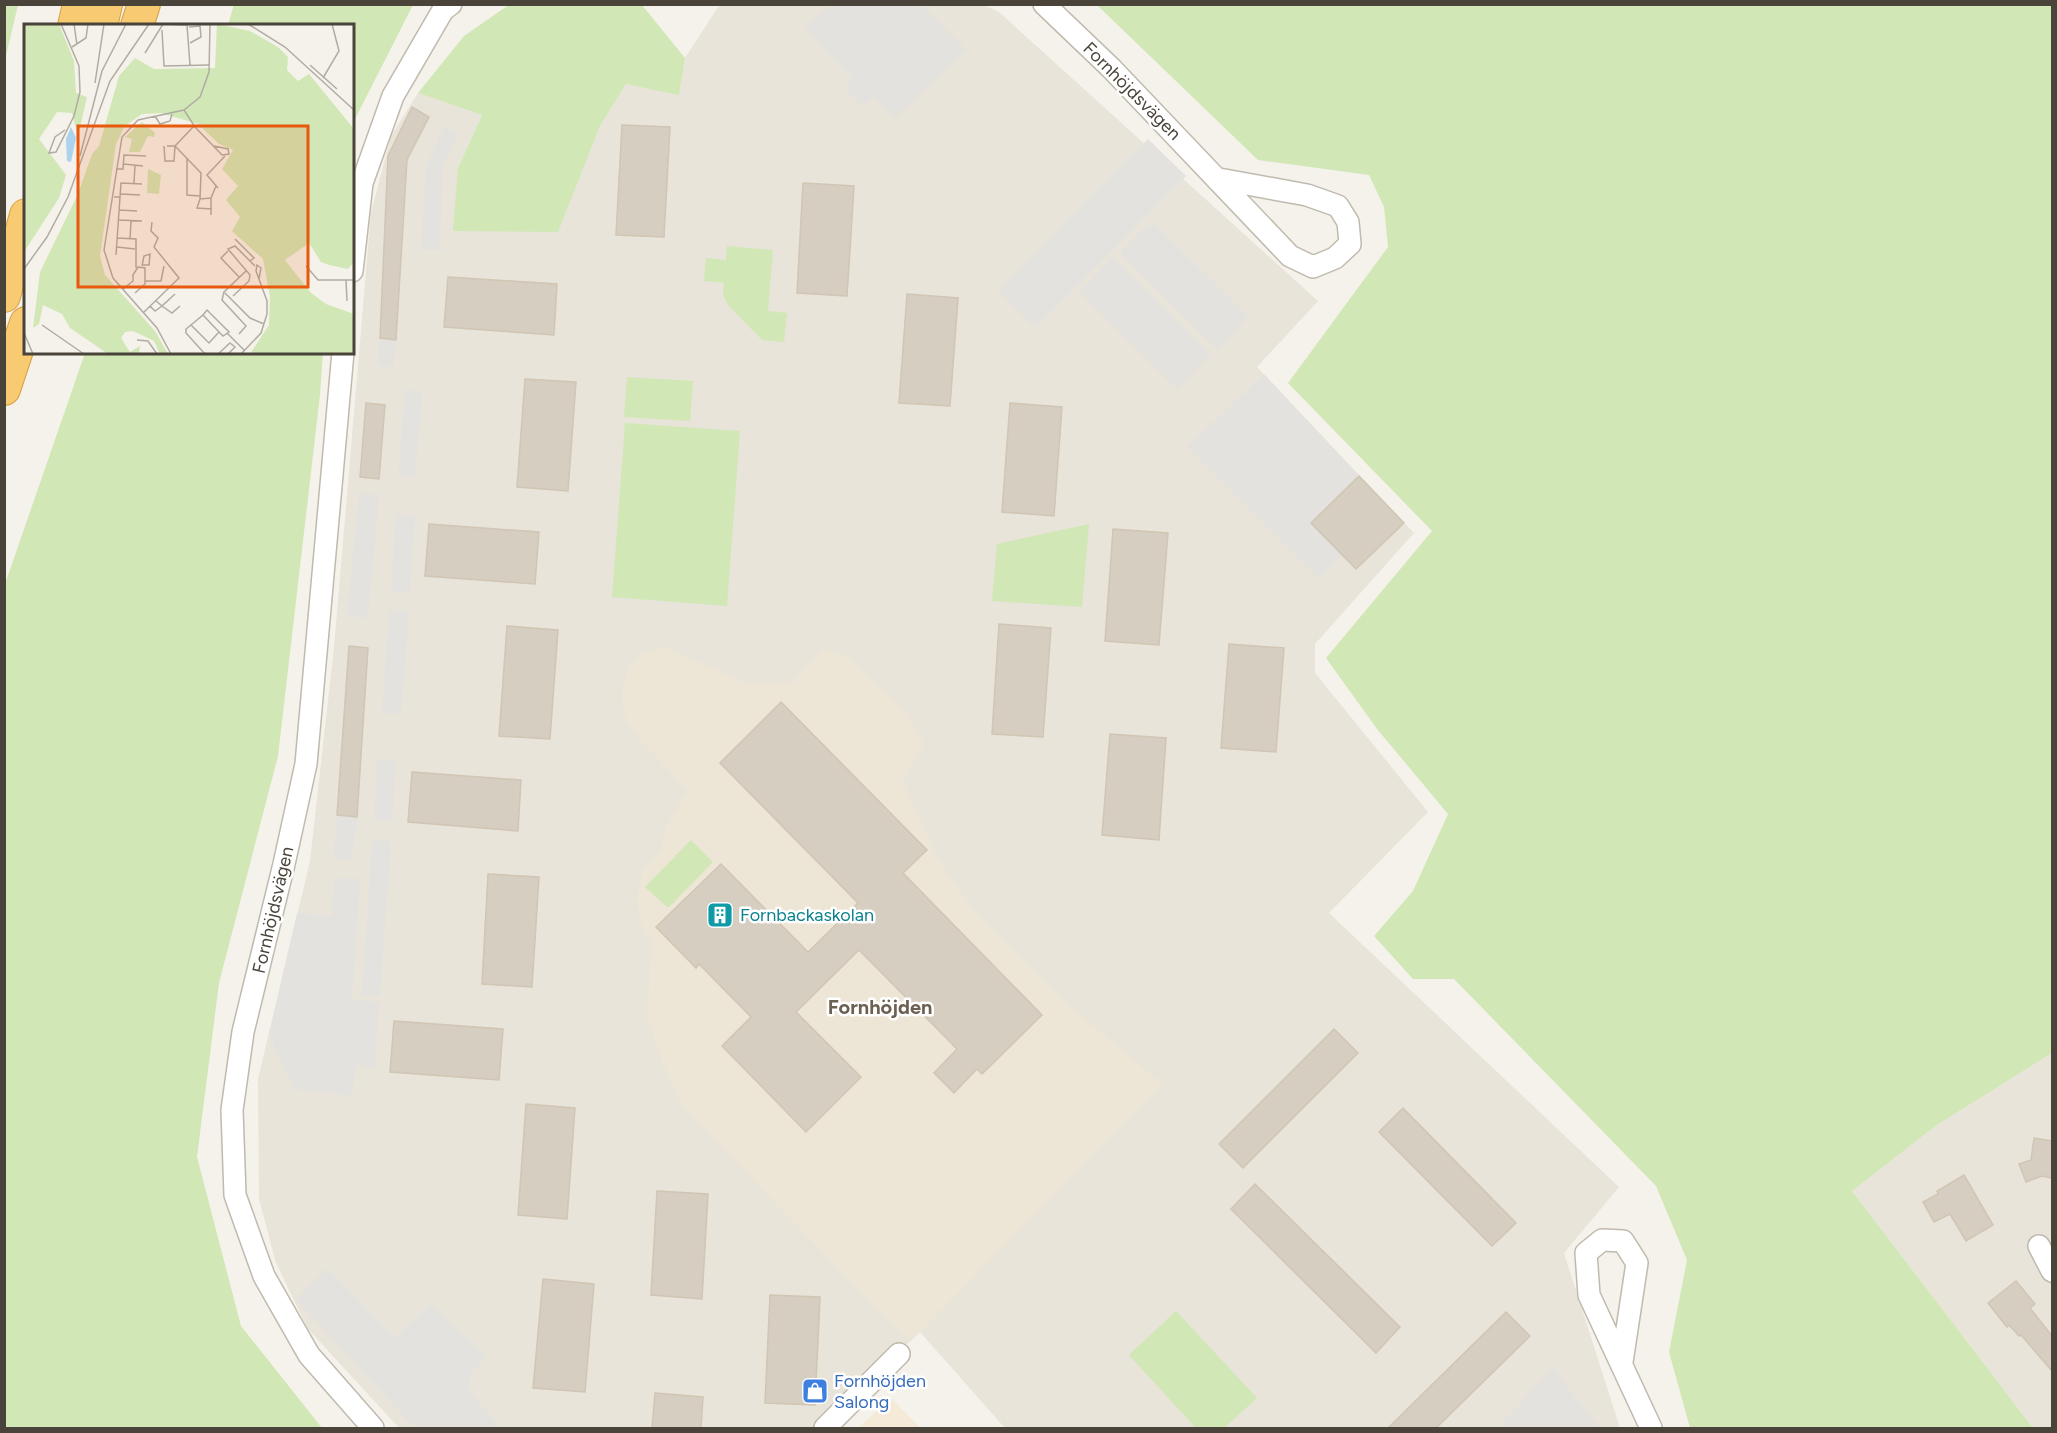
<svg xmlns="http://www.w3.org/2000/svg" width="2057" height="1433" font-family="Figtree,sans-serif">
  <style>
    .residential { fill: #e8e4d9 }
    .commercial { fill: #f5e9d8 }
    .education { fill: #ede6d6 }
    .green { fill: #d1e7b6 }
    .parking { fill: #e4e2df }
    .building { fill: #d6cec1; stroke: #d1c5b4; stroke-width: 1.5 }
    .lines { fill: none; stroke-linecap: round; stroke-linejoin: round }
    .minor-casing { stroke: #c0baae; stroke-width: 24 }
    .highway-casing { stroke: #d7a043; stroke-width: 34 }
    .minor { stroke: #fff; stroke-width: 21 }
    .highway { stroke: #f8cb73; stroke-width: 32 }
    .labels { text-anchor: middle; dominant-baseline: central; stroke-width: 5; stroke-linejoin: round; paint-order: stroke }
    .street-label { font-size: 18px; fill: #494339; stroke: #fff }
    .culture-label { font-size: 18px; fill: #0d838f; stroke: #fff; text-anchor: start }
    .shop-label { font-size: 18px; fill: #366cbe; stroke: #fff; text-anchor: start }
    .neighbourhood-label { font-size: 20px; font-weight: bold; fill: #6b6051; stroke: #fff }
    .inset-road { fill: none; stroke: #b0aca4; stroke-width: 1.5 }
    .view { fill: #e8590c; fill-opacity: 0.15; stroke: #e8590c; stroke-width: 3 }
    .inset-edge { fill: none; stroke: #494339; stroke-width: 3 }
  </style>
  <rect width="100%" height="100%" fill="#f5f2eb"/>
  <g class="residential">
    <path d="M727,4H982L999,12L1318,301L1257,367L1414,533L1315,644V673L1428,812L1329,913L1619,1187L1564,1253L1620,1428H1005L920,1332L816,1428H399L308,1329L276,1263L259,1199L258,1079L310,861L334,647L371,213L391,136L418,93L482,115L458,168L557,232L600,126L626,84L679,94L685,58L718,7Z"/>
    <path d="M2052,1053V1428H2033L1852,1191L1937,1125Z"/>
  </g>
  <path class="commercial" d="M891,1398L920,1428H858Z"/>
  <path class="education" d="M666,647L745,683H791L825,649L848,658L907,713L924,744L902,780L935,854L975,913L1058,996L1162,1084L911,1341L875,1307L682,1105L662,1061L647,1016L652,942L640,922L637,898L642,873L661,850L666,826L689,791L642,742L625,717L622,693L629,668L644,653Z"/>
  <g class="green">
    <path d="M5,4L18,5L5,60L4,5Z"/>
    <path d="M234,4H413V5L353,123L352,26L228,25Z"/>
    <path d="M510,4L642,5L685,58L679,95L626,84L600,126L558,232L453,231L458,168L482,115L418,93L464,36Z"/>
    <path d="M1097,5H2052V1053L1937,1125L1852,1191L2033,1428H1690L1669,1352L1687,1260L1656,1186L1454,979H1413L1374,936L1413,891L1448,814L1377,729L1326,658L1432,531L1288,383L1388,247L1384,207L1369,175L1258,160Z"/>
    <path d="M727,246L773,250L768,311L787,313L784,342L762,340L729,306L723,295L724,283L704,281L706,258L726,260Z"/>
    <path d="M85,353H323L320,395L278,756L219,983L197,1157L241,1326L322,1428H5V584Z"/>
    <path d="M627,377L693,381L690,421L624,417Z"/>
    <path d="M625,423L740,431L727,606L612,597Z"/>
    <path d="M1089,524L1082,607L992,601L997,544Z"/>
    <path d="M691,840L713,862L668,908L645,887Z"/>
    <path d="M1176,1311L1257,1398L1224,1428H1196L1129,1355Z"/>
  </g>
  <g class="parking">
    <path d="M829,5H922L966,50L895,118L874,97L863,107L845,89L852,77L805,28Z"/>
    <path d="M444,127L458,134L443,166L440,250H421L426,166Z"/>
    <path d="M1148,139L1186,176L1035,328L998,291Z"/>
    <path d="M1154,224L1248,316L1218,350L1120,253L1144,228Z"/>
    <path d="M1113,257L1211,354L1177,389L1079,292Z"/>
    <path d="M380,338L396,340L393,367L377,366Z"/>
    <path d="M1264,374L1359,476L1311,523L1342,554L1319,579L1187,447Z"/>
    <path d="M405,390L422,392L415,478L398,476Z"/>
    <path d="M359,493L379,495L368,618L347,616Z"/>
    <path d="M396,514L415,515L410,593L391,592Z"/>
    <path d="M389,610L409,611L401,714L382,713Z"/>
    <path d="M377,759L396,760L392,821L374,820Z"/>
    <path d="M337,815L357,817L352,860L333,859Z"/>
    <path d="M372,840L391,841L380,996L362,995Z"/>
    <path d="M334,878L360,879L352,1000L379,1002L375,1068L356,1065L352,1096L294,1089L269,1034L297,913L332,916Z"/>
    <path d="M327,1268L395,1338L431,1304L486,1357L472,1372L467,1390L502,1428H415L296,1299Z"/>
    <path d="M1553,1368L1600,1428H1497Z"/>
  </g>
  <g class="building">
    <path d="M412,107L429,117L407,160L396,340L380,338L388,156Z"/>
    <path d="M622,125L670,127L664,237L616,235Z"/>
    <path d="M803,183L854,186L847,296L797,293Z"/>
    <path d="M448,277L557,284L554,335L444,327Z"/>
    <path d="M907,294L958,298L950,406L899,403Z"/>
    <path d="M525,379L576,382L568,491L517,487Z"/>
    <path d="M366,403L385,405L379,479L360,477Z"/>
    <path d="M1010,403L1062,407L1054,516L1002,512Z"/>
    <path d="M1359,476L1404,523L1356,569L1311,523Z"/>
    <path d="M429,524L539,532L535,584L425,576Z"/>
    <path d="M1113,529L1168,533L1159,645L1105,641Z"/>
    <path d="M999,624L1051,628L1043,737L992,734Z"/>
    <path d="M507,626L558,630L550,739L499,736Z"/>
    <path d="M1229,644L1284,648L1276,752L1221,748Z"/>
    <path d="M349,646L368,648L357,817L337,815Z"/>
    <path d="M781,702L927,850L903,873L1042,1015L982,1074L977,1069L954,1093L934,1073L957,1049L859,950L796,1012L861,1077L806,1132L722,1046L751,1017L699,964L696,968L656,927L721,864L808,952L858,903L720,763Z"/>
    <path d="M1110,734L1166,738L1159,840L1102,835Z"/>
    <path d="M412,772L521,780L518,831L408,822Z"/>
    <path d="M488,874L539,877L532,987L482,984Z"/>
    <path d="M394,1021L503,1029L499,1080L390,1072Z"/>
    <path d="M1334,1029L1358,1053L1243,1168L1219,1144Z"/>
    <path d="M526,1104L575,1108L567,1219L518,1215Z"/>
    <path d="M1403,1108L1516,1223L1492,1246L1379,1132Z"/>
    <path d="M2034,1138L2052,1141V1178L2042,1176L2026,1182L2019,1164L2031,1160Z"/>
    <path d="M1964,1175L1993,1225L1966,1241L1950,1214L1934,1222L1923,1202L1938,1194L1937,1191Z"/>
    <path d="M1255,1184L1400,1327L1376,1353L1231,1209Z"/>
    <path d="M657,1191L708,1194L702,1299L651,1295Z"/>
    <path d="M543,1279L594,1284L585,1392L533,1388Z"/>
    <path d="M2016,1281L2035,1304L2030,1308L2052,1336V1371L2021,1335L2019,1336L2009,1325L2007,1327L1988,1303Z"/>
    <path d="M770,1295L820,1297L815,1405L765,1403Z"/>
    <path d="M1506,1312L1530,1336L1436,1428H1388Z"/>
    <path d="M655,1393L703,1397L701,1428H652Z"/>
  </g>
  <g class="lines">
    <defs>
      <g id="minor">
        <path d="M1044,4L1111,68L1290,256L1313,267L1335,258L1350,244L1348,222L1338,206L1307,195L1219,179"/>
        <path d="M352,271L362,183L393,96L443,10L451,4"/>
        <path d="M343,352L306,764L284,864L243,1032L232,1110L235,1195L264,1276L309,1355L373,1428"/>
        <path d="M2039,1246L2052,1271"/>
        <path d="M1622,1362L1637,1263L1623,1241L1602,1240L1586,1253L1589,1295L1651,1428"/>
        <path d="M825,1428L899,1354"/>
      </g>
      <g id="highway">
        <path d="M74,26L79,4"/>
        <path d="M101,26L106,4"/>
        <path d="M137,26L144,4"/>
        <path d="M4,296L26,215"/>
        <path d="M4,389L26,323"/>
      </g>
    </defs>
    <use href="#minor" class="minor-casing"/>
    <use href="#highway" class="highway-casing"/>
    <use href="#minor" class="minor"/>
    <use href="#highway" class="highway"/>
  </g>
  <defs>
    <symbol id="building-square" viewBox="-11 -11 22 22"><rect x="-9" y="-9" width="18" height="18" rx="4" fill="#0f9aa8" stroke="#fff"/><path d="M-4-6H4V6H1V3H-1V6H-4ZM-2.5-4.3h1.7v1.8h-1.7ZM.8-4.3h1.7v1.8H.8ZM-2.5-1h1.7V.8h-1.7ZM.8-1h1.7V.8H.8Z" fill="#fff"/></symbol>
    <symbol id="shop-square" viewBox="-11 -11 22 22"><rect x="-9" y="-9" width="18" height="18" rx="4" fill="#3f7fe0" stroke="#fff"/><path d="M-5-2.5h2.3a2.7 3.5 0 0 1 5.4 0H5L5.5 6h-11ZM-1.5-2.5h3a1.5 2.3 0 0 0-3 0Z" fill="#fff"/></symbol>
  </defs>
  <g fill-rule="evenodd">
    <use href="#building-square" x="705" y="900" width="30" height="30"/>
    <use href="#shop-square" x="800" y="1376" width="30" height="30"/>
  </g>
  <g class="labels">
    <g class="street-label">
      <text transform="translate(1132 91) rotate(45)">Fornhöjdsvägen</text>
      <text transform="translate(273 910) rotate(-77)">Fornhöjdsvägen</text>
    </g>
    <g class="culture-label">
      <text x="740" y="915">Fornbackaskolan</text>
    </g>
    <g class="shop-label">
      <text x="834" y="1381">Fornhöjden<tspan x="834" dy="21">Salong</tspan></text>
    </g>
    <g class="neighbourhood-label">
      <text x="880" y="1007">Fornhöjden</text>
    </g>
  </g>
  <g transform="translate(24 24)">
    <rect width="330" height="330" fill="#f5f2eb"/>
    <path d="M0,0H35L50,37L52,69L63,73L54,112L48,89L33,88L15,115L42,151L35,174L0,228ZM193,0L226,7L254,23L264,33L263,46L274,57L285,50L330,105V238L324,245L305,241L297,238L285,219L261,236L287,269L302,280L330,290V330H226L245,301L246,273L239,235L208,207L216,193L202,176L214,162L198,145L209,126L195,120L174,100L137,89L118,90L101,102L92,120L76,232L81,251L131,307L144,330H136L130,317L109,307L101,308L97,314L106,328L116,322L115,330H84L46,304L38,290L19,281L15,300L9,304L16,248L54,170L68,130L75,122L95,52L111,34L130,45L191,44ZM118,98L131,109L130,113L124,112L116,128H105L108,115L101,113ZM124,145L137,151L135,170L123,169Z" fill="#d1e7b6"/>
    <path d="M47,103L52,114L47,138L43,137L42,115Z" fill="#abd3ee"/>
    <path class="inset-road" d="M37,0L55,42L56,68L50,92L32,128L25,129L31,113L41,106M50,0L53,21M224,0L261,23L330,86M165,3L176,2L177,13L166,19M138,6L140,42L186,41M48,23L62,14L64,0M121,29L139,0L163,1L166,41M286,41L313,65M299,54L315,27L308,0M71,59L80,0M160,86L171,103L198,131L205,130L204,125L190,122M131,92L136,100L146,97L148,90M170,102L151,122L177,149L176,175L187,174M140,122L141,137H150L151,122H143M56,132L78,47L102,0M163,135V171L176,172M100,140L119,142M92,145H99L100,131L122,132M110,159L111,141M194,164L183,151L201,132M97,170L116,171M90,173H96L92,231M96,173L97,159L118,160M176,175L173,184L188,185M95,186L113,187M187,191V174L192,162M95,196L118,197M93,214L112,215V244M106,215L107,197M211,215L230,234L226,237M93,223L111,225M204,227L197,234L215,253M118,242L120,232L126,230L125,241H119M282,242L294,256H330M0,245L23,213L44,173L86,57L125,0M109,251L114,243L121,244V260L111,269M322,256L323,277M121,257H137L140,242M99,265L109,257V250M201,269L226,294L240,300M151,270L138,282L148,289L156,282M209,272L225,257L226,251L204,225L211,222L231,242M126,282L131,287L138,282L132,277M120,288L155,254L130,223L134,214L127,207L128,198M179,291L183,286L205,308L199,312L195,308M18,301L60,330M167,301L179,291L195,308L185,319L167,301L162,305V309L181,330M0,309L9,330M203,309L221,327M215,310L222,302L198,276L200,268L222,247M113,316L124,317L133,330M147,330L133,304L89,254L80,226L98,113L114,96L160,86L176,73L185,48L186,0M194,330L206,319L211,323L204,330M217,330L237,309L243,290V277L232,247L233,241L237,244L235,255"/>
    <path class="view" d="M54,102H284V263H54Z"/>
    <rect width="330" height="330" class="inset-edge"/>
  </g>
  <rect width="2057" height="1433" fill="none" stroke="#494339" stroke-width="12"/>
</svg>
